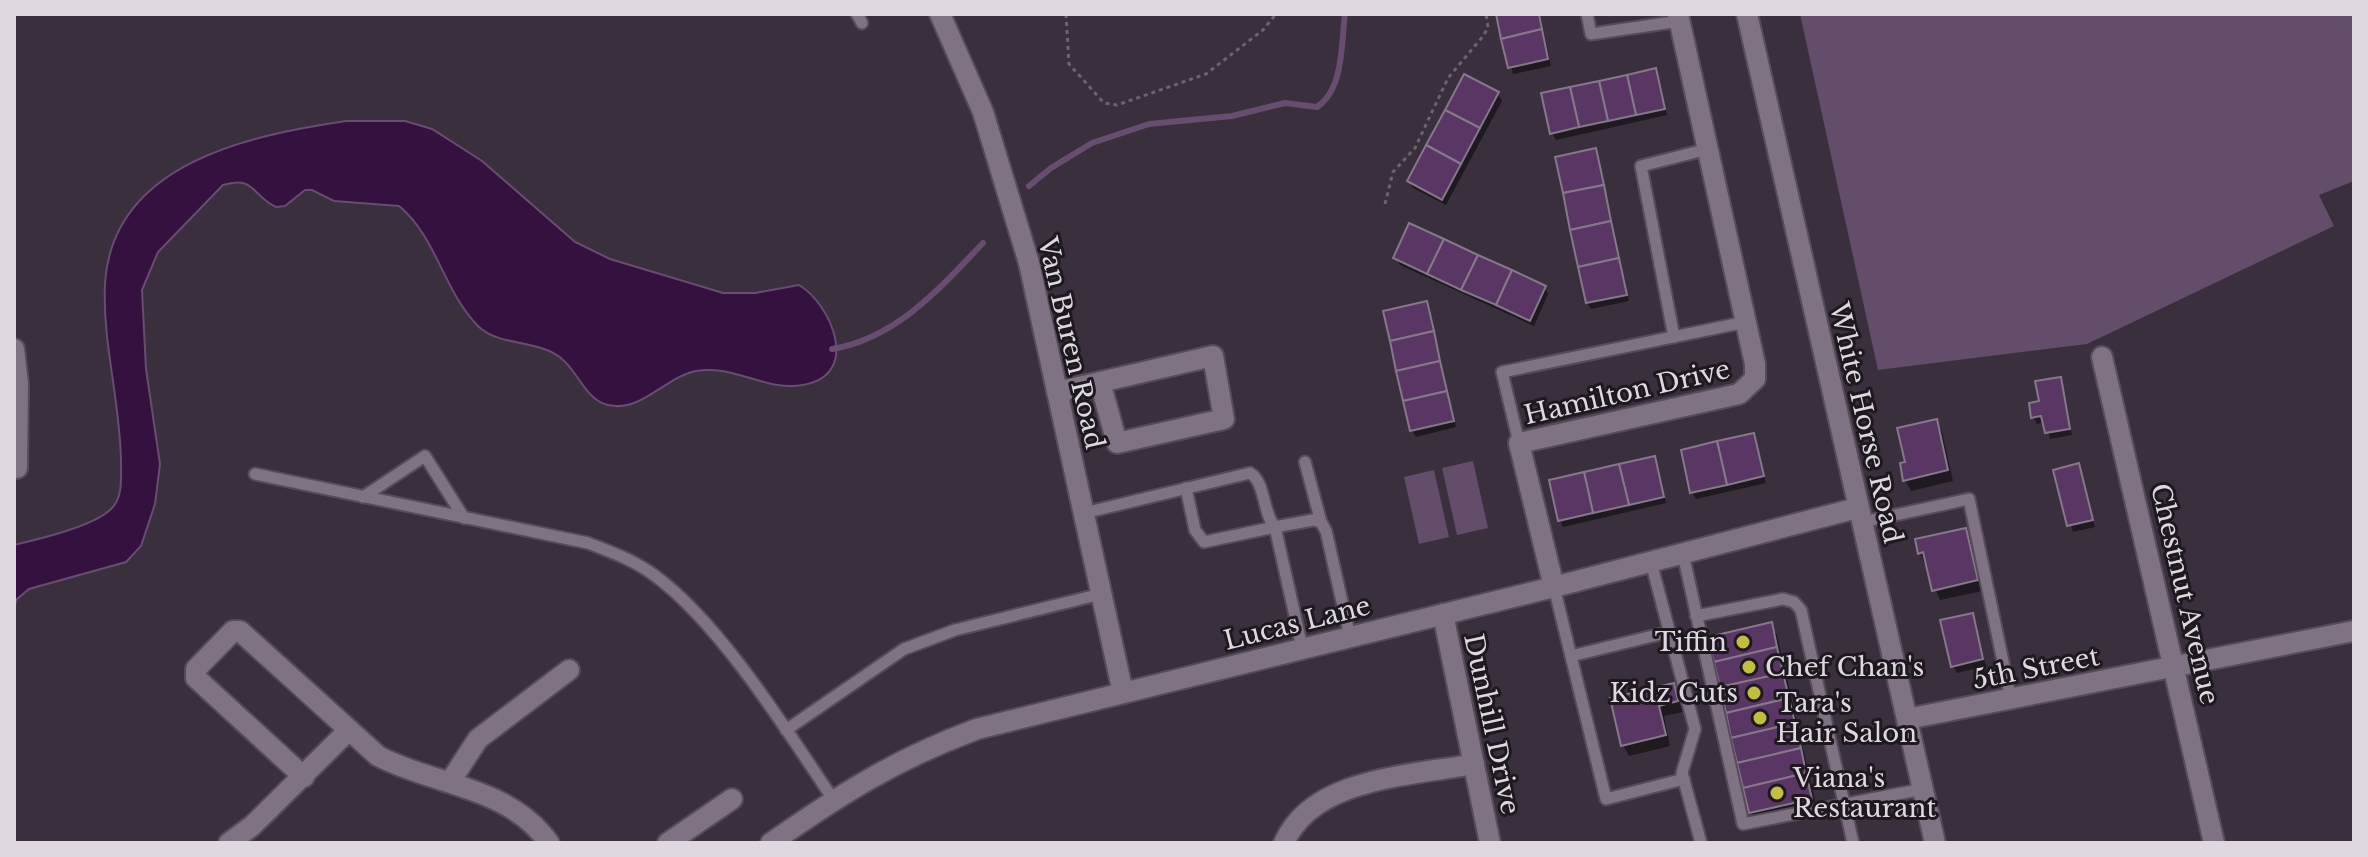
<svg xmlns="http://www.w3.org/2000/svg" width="2368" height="857" font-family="'Libre Baskerville',serif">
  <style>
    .green { fill: #644d6b }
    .water { fill: #34113f; stroke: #674d70; stroke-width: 2 }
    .shadow { fill: #0007 }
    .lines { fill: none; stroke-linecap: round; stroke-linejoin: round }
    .stream { stroke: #674d70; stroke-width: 6 }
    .building { fill: #5a3665; stroke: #847889; stroke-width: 2 }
    .lane-casing { stroke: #564c59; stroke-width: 15 }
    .street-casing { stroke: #564c59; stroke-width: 24 }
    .secondary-casing { stroke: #564c59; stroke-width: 24 }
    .path { stroke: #6d6370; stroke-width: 3; stroke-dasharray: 4 4; stroke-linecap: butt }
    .lane { stroke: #7e7283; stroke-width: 11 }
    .street { stroke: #7e7283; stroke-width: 20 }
    .secondary { stroke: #7e7283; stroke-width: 20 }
    .poi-dot { fill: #c1be40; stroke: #1e191f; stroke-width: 3 }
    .labels { text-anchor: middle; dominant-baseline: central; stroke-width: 6; stroke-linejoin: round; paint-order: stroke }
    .street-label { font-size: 26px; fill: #dfd8e1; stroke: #1e191f }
    .poi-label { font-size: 26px; fill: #dfd8e1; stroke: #1e191f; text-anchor: start }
  </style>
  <rect width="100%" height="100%" fill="#3a2f3d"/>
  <g class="green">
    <path d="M1800,14H2354V181L2319,195L2334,226L2087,344L1878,370Z"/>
    <path d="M1473,461L1488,528L1457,535L1442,468Z"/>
    <path d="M1434,470L1449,537L1419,544L1404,477Z"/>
  </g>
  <path class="water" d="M346,121H405L432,129L482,161L575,242L610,259L723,293H755L799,285C831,304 862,375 803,385C766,392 734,364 696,371C665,377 641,413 608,405C586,400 578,372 562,359C539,339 499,347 478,326C444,292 436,236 399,206L334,201L312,190H305L285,206L276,207C252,196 255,175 223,185L158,252L142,290L146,369L160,464L155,504L141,546L126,562L29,589L17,599L14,608V545C39,539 91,527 110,510C123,499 121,479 121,464C121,404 102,343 105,283C113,162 252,135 346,121Z"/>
  <g class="shadow">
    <path d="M1498,14H1540L1551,66L1513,74Z"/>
    <path d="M1655,70L1667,115L1556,140L1552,133Z"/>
    <path d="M1498,94L1502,101L1446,205L1413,188L1409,181Z"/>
    <path d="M1595,150L1629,301L1591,309L1587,303Z"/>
    <path d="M1396,258L1544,287L1548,294L1534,326L1400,265Z"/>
    <path d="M1426,304L1456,427L1416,437L1412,430Z"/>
    <path d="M2060,379L2072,435L2050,439L2045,422L2037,424L2033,417Z"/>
    <path d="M1936,422L1942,432L1953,481L1911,491L1905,480L1907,464Z"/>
    <path d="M1753,435L1766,483L1696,499L1692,492Z"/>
    <path d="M1654,458L1666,503L1563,527L1560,520Z"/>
    <path d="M2078,466L2095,527L2073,532L2056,471Z"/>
    <path d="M1965,530L1971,540L1982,591L1940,600L1920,553Z"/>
    <path d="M1972,615L1986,666L1957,673L1953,666Z"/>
    <path d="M1771,625L1777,635L1817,809L1757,823L1751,812Z"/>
    <path d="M1673,685L1683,712L1664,716L1670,746L1629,756L1623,745Z"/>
  </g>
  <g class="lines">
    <g class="stream">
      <path d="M1029,186L1051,168L1092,143L1149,124L1232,116L1285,103L1317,107C1344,89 1341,44 1345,14"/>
      <path d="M832,349C897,338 940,288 983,243"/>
    </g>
  </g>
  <g class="building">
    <path d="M1496,14H1539L1542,29L1501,39Z"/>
    <path d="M1542,29L1548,59L1508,68L1501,39Z"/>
    <path d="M1656,68L1665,109L1636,115L1627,75Z"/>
    <path d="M1464,74L1499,92L1480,128L1445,110Z"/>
    <path d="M1627,75L1636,115L1608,121L1599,81Z"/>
    <path d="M1599,81L1608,121L1579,127L1570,87Z"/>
    <path d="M1570,87L1579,127L1550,134L1541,93Z"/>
    <path d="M1445,110L1480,128L1461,164L1426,145Z"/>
    <path d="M1426,145L1461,164L1442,200L1407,181Z"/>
    <path d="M1596,148L1604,185L1563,193L1555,157Z"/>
    <path d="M1604,185L1611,221L1570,230L1563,193Z"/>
    <path d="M1611,221L1619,258L1578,267L1570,230Z"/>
    <path d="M1409,223L1444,239L1427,274L1393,258Z"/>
    <path d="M1444,239L1478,255L1461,290L1427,274Z"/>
    <path d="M1478,255L1512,270L1496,305L1461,290Z"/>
    <path d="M1619,258L1627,295L1586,303L1578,267Z"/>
    <path d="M1512,270L1546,286L1530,321L1496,305Z"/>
    <path d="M1427,301L1434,331L1390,341L1383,311Z"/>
    <path d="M1434,331L1440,361L1396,371L1390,341Z"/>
    <path d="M1440,361L1447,391L1403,401L1396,371Z"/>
    <path d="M2061,377L2070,429L2045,433L2041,416L2031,418L2029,403L2039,401L2035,381Z"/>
    <path d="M1447,391L1454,421L1410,431L1403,401Z"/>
    <path d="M1937,419L1948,470L1903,481L1900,463L1905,462L1897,428Z"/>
    <path d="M1754,433L1764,476L1727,485L1717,441Z"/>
    <path d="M1717,441L1727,485L1690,493L1681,450Z"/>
    <path d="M1655,456L1664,497L1629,505L1619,464Z"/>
    <path d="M2079,463L2093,520L2067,526L2053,470Z"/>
    <path d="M1619,464L1629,505L1593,513L1584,472Z"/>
    <path d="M1584,472L1593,513L1558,521L1549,480Z"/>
    <path d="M1966,528L1978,580L1932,591L1923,552L1918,554L1915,539Z"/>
    <path d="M1973,613L1983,659L1951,667L1940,620Z"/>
    <path d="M1772,622L1777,647L1714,662L1708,637Z"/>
    <path d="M1777,647L1783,673L1720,687L1714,662Z"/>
    <path d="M1783,673L1789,698L1726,713L1720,687Z"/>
    <path d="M1674,683L1678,701L1659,706L1666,735L1621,746L1610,698Z"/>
    <path d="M1789,698L1795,723L1731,738L1726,713Z"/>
    <path d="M1795,723L1801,748L1737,763L1731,738Z"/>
    <path d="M1801,748L1806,773L1743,788L1737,763Z"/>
    <path d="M1806,773L1812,799L1749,813L1743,788Z"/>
  </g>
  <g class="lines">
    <defs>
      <g id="lane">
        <path d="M857,14L862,23"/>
        <path d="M1587,14L1591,34L1680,21"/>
        <path d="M1674,337L1641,166L1708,149"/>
        <path d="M1519,443L1502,372L1746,322"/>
        <path d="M1305,462L1321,522"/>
        <path d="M255,474L588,543C611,552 634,560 654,575C720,623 787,731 833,799"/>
        <path d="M1186,488L1195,530L1204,542L1275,527L1302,647"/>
        <path d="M363,497L425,456L464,518"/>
        <path d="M1084,513L1250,473C1266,483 1262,512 1275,527L1313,520L1321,522L1326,531L1350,637"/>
        <path d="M1863,522L1969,499L2011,700"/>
        <path d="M1683,554L1743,824L1923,789"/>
        <path d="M1651,562L1695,729L1682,773L1701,843"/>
        <path d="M1554,587L1606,799L1684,779"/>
        <path d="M1696,616L1783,599L1794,602L1801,610L1853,843"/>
        <path d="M1571,656L1669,632"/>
        <path d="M786,730L904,649L955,630L1101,594"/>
      </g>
      <g id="street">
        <path d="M940,14L983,112L1029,263L1123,693"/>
        <path d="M14,349L18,384L17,468"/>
        <path d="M2102,357L2214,843"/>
        <path d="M1057,392L1213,356L1224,419L1117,443L1100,382"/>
        <path d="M1554,587L1519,443L1739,394L1755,379V364L1678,14"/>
        <path d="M1443,614L1490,843"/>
        <path d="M1907,719L2354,631"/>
        <path d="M304,777L196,678V669L233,631H240L378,756C435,786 509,786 549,843"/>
        <path d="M450,782L478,739L569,670"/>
        <path d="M229,843L252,826L349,730"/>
        <path d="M668,843L732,799"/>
        <path d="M771,843C841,794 896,759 977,729L1554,587L1857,508"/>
        <path d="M1284,843C1313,777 1411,776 1474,764"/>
      </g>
      <path id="secondary" d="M1747,14L1935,843"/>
    </defs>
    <use href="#lane" class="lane-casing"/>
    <use href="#street" class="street-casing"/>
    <use href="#secondary" class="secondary-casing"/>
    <g class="path">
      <path d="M1066,14L1069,64L1104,103L1117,105L1206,74L1263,30L1276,14"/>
      <path d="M1385,204L1393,172L1415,148L1448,78L1484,35L1488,27L1486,14"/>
    </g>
    <use href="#lane" class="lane"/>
    <use href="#street" class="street"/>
    <use href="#secondary" class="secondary"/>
  </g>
  <g class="poi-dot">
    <circle cx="1743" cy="642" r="8"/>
    <circle cx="1749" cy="667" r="8"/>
    <circle cx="1754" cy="693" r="8"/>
    <circle cx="1760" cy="718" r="8"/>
    <circle cx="1777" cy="793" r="8"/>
  </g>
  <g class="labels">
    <g class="street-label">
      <text transform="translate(1071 343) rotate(77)">Van Buren Road</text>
      <text transform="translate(1627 392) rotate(-13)">Hamilton Drive</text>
      <text transform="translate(1866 423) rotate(77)">White Horse Road</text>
      <text transform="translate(2185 594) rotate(77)">Chestnut Avenue</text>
      <text transform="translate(1297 623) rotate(-14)">Lucas Lane</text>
      <text transform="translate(2036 668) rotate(-11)">5th Street</text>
      <text transform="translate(1492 724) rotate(78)">Dunhill Drive</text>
    </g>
    <g class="poi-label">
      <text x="1727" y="642" text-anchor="end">Tiffin</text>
      <text x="1765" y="667">Chef Chan's</text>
      <text x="1738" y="693" text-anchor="end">Kidz Cuts</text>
      <text x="1776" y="703">Tara's<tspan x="1776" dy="30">Hair Salon</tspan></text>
      <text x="1793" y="778">Viana's<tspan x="1793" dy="30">Restaurant</tspan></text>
    </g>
  </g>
  <rect width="2368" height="857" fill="none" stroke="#dfd8e1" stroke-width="32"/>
</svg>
